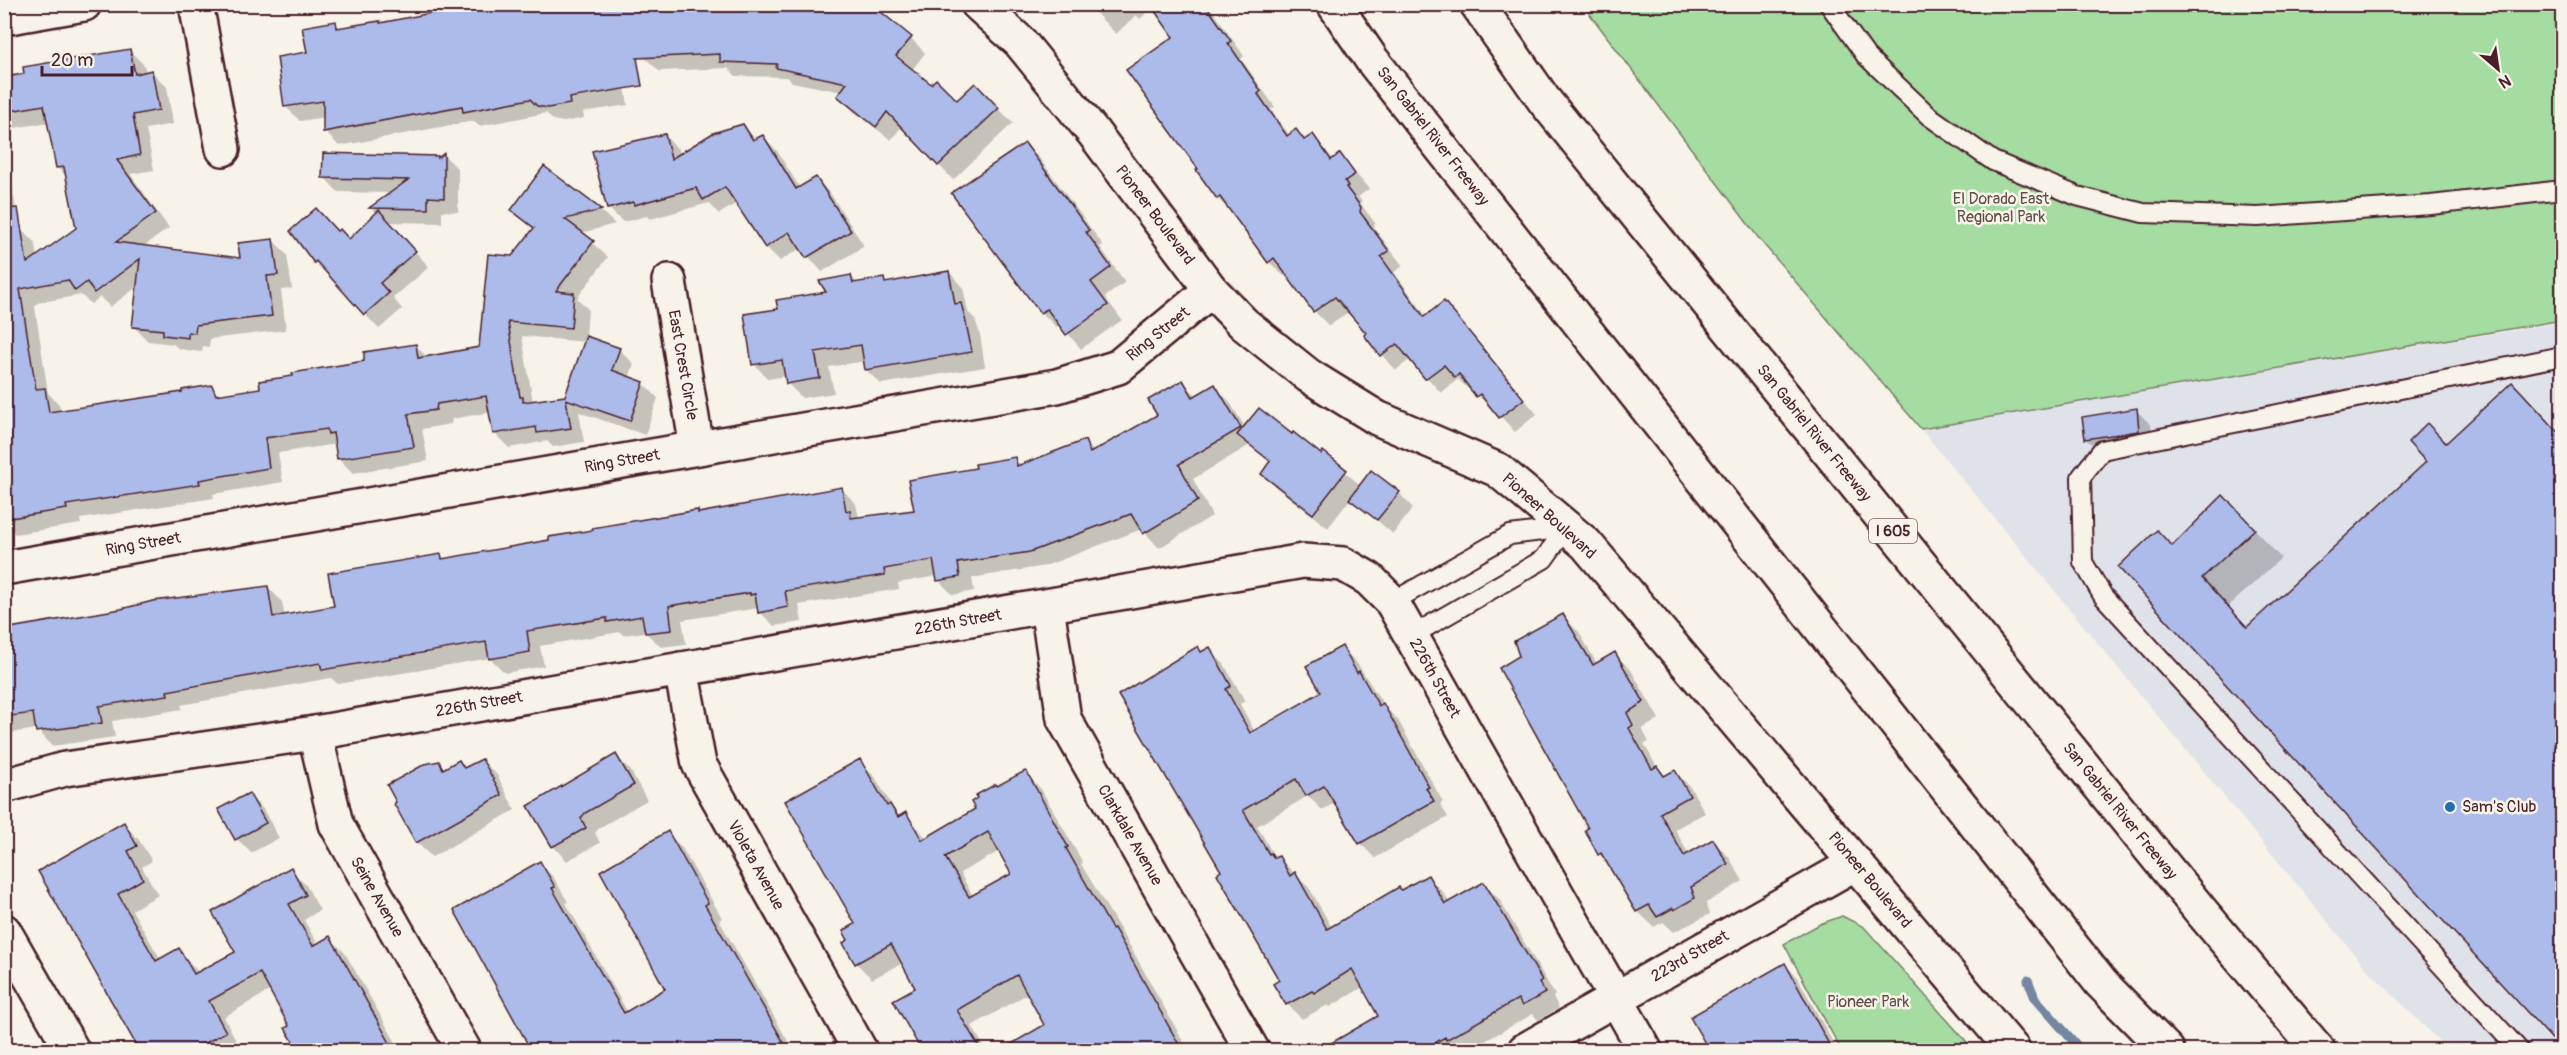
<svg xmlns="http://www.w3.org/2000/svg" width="2567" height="1055" font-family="Pangolin,sans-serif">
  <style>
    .built { fill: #e0e2e9 }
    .green { fill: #a4dca1; stroke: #777e66; stroke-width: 1.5 }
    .shadow { fill: #0003; fill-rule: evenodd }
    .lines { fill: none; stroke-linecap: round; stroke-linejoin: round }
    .stream { stroke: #7387a1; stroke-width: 9 }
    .building { fill: #acbbea; stroke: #4a1f2b; stroke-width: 1.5; fill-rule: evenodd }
    .lane-casing { stroke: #4a1f2b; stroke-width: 22 }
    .street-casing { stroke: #4a1f2b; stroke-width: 38 }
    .secondary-casing { stroke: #4a1f2b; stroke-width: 38 }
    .highway-casing { stroke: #4a1f2b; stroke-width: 38 }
    .lane { stroke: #f7f3e8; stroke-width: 18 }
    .street { stroke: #f7f3e8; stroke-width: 33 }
    .secondary { stroke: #f7f3e8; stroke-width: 33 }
    .highway { stroke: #f7f3e8; stroke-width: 33 }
    .poi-dot { fill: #1f6fb2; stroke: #f7f3e8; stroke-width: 2 }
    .labels { text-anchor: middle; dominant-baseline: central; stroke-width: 5; stroke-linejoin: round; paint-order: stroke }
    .shield { fill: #f7f3e8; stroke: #7e5f64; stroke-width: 1.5 }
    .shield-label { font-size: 15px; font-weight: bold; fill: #4a1f2b }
    .street-label { font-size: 16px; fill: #4a1f2b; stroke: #f7f3e8 }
    .park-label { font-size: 16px; fill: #604e48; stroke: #f7f3e8 }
    .poi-label { font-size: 16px; fill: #4a1f2b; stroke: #f7f3e8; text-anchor: start }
  </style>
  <rect width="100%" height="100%" fill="#f7f3e8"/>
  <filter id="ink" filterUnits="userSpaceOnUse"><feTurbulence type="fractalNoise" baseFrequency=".0167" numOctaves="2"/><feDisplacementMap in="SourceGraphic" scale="12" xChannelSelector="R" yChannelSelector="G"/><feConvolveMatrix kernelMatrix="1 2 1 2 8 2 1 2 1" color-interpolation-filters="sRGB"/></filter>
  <g filter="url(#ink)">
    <path class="built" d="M2562,322V1050H2448L2365,967L1921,429Z"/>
    <g class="green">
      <path d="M1583,5H2562V320L1921,429L1760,240Z"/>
      <path d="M1842,916L1864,927L1974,1050H1841L1784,944L1820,924Z"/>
    </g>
    <g class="shadow">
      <path d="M610,4L628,105L583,112L584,118L564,122L553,120L546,113L479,126L473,121L339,146L324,131L325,117L300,121L286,107L308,54L335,23L342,29L381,25L451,11L454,14Z"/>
      <path d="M1087,4H1208L1244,56L1241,59L1275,107L1271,109L1290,136L1296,131L1306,140L1313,136L1334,160L1340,155L1369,189L1358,197L1362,201L1360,203L1375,223L1374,228L1403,266L1394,272L1427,317L1444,303L1537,414L1515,432L1494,409L1492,410L1472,389L1470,391L1458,379L1441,393L1411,359L1396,370L1382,355L1366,335L1368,334L1349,312L1329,326L1314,311L1287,274L1284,276L1269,262L1232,213L1218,199L1200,169L1175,37L1153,7L1140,19L1136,15L1116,34Z"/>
      <path d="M911,38L925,53L912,70L957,102L975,85L1013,123L953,180L902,126L891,140L853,111L839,96L842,92L792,82L787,77L736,76L728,68L659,71L644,57Z"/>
      <path d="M130,51L144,65L146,73L152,72L167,87L173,124L146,129L154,170L130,174L169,228L143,247L242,260L273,240L287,255L292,289L281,290L286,330L210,339L209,347L203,346L202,352L179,349L173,344L148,341L133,326L138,286L110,307L100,297L91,304L81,295L37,303L35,307L48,393L59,404L61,412L184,393L211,387L220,396L262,389L366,363L415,345L428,358L480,349L513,258L535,230L513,210L545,168L601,211L615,224L581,233L608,257L577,298L588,309L586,337L619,349L634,364L629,378L643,383L658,398L645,435L579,412L584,442L553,447L547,441L509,448L494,433L491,412L452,419L451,424L422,429L428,461L353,473L338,458L336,444L278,453L283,482L213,494L214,498L80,519L81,524L15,534L4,523V136L19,228L35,242L37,257L78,228L68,178L57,167L49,122L8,129L9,135L4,136V79ZM522,336L586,342L566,397L533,402Z"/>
      <path d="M743,126L757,140L763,136L777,151L800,188L815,178L830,193L864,246L822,272L801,248L780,261L766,247L737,203L719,214L709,203L650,219L647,216L623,222L608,208L664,135L679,150L680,155Z"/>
      <path d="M1025,145L1040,159L1103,245L1100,247L1125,282L1105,297L1122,320L1081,349L1060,324L1056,327L1041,312Z"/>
      <path d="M444,155L458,169V212L442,211V223L389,222L429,267L393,298L402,309L379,329L315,262L292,231L338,232L350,240L377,214L371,208L392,193L338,192L324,177L437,157L439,159Z"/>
      <path d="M949,272L963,287L968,312L975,319L980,334L985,367L881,384L866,370L865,361L829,367L834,393L802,398L787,383L786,376L768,379L754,364L779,310L829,293L851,277L858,284L884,280L888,284Z"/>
      <path d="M1182,382L1197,396L1214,386L1229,401L1245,427L1322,456L1324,453L1361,486L1399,493L1413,508L1393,534L1351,498L1328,528L1277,488L1263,474L1271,463L1250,445L1193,479L1212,516L1159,548L1142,529L1045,566L972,578L974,591L953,595L938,580L937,576L898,583L899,589L799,605L802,622L774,626L760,612L759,608L682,620L686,644L661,647L645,632L623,635L620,632L540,646L544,666L505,673L490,658L338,684L331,678L181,705L182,709L112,721L115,737L52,746L37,729L4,734V628L11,627L14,629L268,587L282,602L285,617L335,608L440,555L445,560L697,512L700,515L842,489L856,504L859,518L915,511L978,469L1015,459L1022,466L1084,442L1095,452L1159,416Z"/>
      <path d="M2512,384L2562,436V1050L2120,567L2172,547L2251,525L2281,558L2228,607L2248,628Z"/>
      <path d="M2136,410L2151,425L2153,445L2101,453L2086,439Z"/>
      <path d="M1562,616L1579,632L1597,664L1615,654L1631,670L1659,719L1642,729L1649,742L1644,744L1658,769L1666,777L1675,771L1691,788L1705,813L1675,829L1689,855L1713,841L1729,857L1743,881L1706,903L1710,914L1674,932L1663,922L1654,927L1637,911L1610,864L1599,854L1521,657Z"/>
      <path d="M1197,648L1202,653L1209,649L1224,664L1245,701L1240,704L1255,732L1323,693L1342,648L1357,663L1385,707L1398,720L1443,802L1440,804L1448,817L1375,858L1360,843L1335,803L1322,810L1308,796L1257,826L1276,859L1278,857L1310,889L1332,928L1428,877L1443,892L1450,903L1484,884L1499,899L1555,995L1553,997L1559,1008L1538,1020L1533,1014L1469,1050H1322L1380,1017L1363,987L1330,1007L1328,1005L1302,1019L1287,1004L1275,984L1281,981L1223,872Z"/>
      <path d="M616,756L630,770L647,800L599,828L595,833L600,843L567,861L553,846Z"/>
      <path d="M482,760L497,775L515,810L432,857L417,843L396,804L438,763L445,770L459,762L466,769Z"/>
      <path d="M859,761L875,777L895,811L901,817L906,814L927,839L977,810L1025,773L1041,789L1083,863L1081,864L1130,946L1188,1050H1066L1029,993L972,1026L986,1050H925L895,1001L918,988L903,963L872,979L856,963L845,944L850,940L857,925ZM1000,851L1013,874L973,896L960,873Z"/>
      <path d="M249,795L263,809L279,838L251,853L237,839Z"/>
      <path d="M124,824L139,840L152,861L142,867L158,895L132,910L161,960L179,950L199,973L237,952L290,869L306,885L320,910L304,920L318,945L330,938L345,953L400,1050H301L271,990L224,1017L240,1048L235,1050H141L40,871Z"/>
      <path d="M668,833L682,848L722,918L719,920L793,1050H532L456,910L540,863L554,878L568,902L566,903L628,1013L667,990Z"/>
      <path d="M1785,964L1798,978L1837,1050H1712L1692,1018Z"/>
    </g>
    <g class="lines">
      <path class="stream" d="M2028,980L2035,998L2081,1050"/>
    </g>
    <g class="building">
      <path d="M498,4H871L912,37L896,56L931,84L936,79L957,100L975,83L999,108L938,166L887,112L876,127L837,96L847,83L776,68L777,64L720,62V54L637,58L642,86L569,98L570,104L548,108L537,106L530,99L463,112L462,106L323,132V101L284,107L277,57L307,52L302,27L336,21L337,28L380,21V23L451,9L452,13Z"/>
      <path d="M1150,4H1205L1231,41L1228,43L1261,91L1258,94L1287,136L1296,129L1304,140L1313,134L1331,160L1340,153L1355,174L1345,181L1348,186L1346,187L1361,207L1360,212L1389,251L1381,257L1424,317L1444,301L1524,399L1499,418L1480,394L1476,397L1459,374L1455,378L1444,365L1425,379L1397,344L1380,356L1364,335L1366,333L1335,297L1313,312L1274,258L1268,263L1220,197L1217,199L1196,170L1198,169L1126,70L1173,37Z"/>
      <path d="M130,49L135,74L152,70L159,110L133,115L140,155L117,160L156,213L116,242L240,258L238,243L273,239L278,275L267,276L272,316L196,325L195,333L188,332V338L163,335V330L132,327L140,259L94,293L87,282L75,291L68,280L20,289L36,389L45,388L49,412L182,392V390L212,385L216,395L260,388L259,381L293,376L292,373L364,361V352L416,344L418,358L479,347L488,254L512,256L534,228L511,210L544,166L602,210L565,219L594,241L556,291L574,293L571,328L508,322L520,397H523V402L565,396L586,336L620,348L612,370L644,382L630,421L566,399L571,428L537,433L536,427L493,434L486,396L437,404L436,410L408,414L414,447L337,459L333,433L328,434L327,429L265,438L269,468L199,480L200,484L66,505L67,509L4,519V209L18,208L27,263L76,228L64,167L56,168L44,105L4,112V77L24,74L23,67Z"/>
      <path d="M743,124L753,140L763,135L796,189L816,177L851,231L806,258L789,232L765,248L725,187L703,200L696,188L634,205L633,202L607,209L592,151L665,134L671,159L713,133Z"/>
      <path d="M1025,143L1089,230L1086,232L1111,267L1091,282L1108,305L1066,335L1047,309L1040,313L951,193Z"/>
      <path d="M323,153L438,156V158L444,153V198L428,197V209L369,208L408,180L322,178Z"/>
      <path d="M316,208L337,231L340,229L349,239L379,210L416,251L380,283L389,293L364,315L316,261L314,263L290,231Z"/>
      <path d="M949,271L955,304L961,303L965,318L972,352L865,370L861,345L815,352L820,378L786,384L782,360L752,365L744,314L778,309L776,300L826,292L819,281L851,275L853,283L884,278L885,283Z"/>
      <path d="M1183,380L1193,397L1215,384L1241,428L1179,464L1198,501L1143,534L1131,514L1030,552L958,563L960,577L937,581L933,560L884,569L885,575L785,591L788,607L758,613L755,594L750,595V593L669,606L672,630L645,633L642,616L607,622V618L527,631L530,652L489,659L486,642L322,670L320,663L167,691L168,695L99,706L102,723L36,732L33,713L4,717V629L121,609L153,601L268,586L273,617L334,606L328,573L441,554L442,559L549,540V537L593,530L592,528L698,510V513L842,487L846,511L850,510L851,518L914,510L908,480L976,468L975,464L1015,457L1017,466L1085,440L1090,453L1157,415L1148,400Z"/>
      <path d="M2512,382L2562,436V1050L2118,567L2157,530L2172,546L2223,495L2255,529L2202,578L2247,627L2426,462L2408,442L2427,423L2446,443Z"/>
      <path d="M1259,408L1292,434L1293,432L1321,454L1323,451L1347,470L1313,514L1261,474L1270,461L1237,435Z"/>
      <path d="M2137,408L2139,431L2085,439L2082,417Z"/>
      <path d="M1371,470L1400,492L1377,520L1349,499Z"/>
      <path d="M1563,614L1593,665L1615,652L1644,702L1627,713L1633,725L1629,728L1652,769L1657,766L1664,776L1675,770L1690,796L1660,813L1684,856L1713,839L1728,864L1691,887L1695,898L1674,910L1673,908L1657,917L1649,905L1636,912L1601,853L1598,855L1585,830L1588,828L1499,668L1519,656L1514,641Z"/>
      <path d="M1198,646L1201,652L1210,647L1231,686L1226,689L1250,733L1321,692L1306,666L1342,646L1357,673L1359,671L1379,706L1383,703L1429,787L1426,788L1434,801L1359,844L1324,786L1306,796L1296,779L1243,810L1269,854L1271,853L1274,858L1279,856L1290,876L1295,872L1327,929L1399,887L1401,890L1428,875L1445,904L1484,882L1542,980L1539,982L1545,993L1522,1006L1518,999L1446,1040L1445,1037L1422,1050H1319L1378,1016L1352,969L1314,993L1312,991L1286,1005L1273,984L1279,980L1217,874L1221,871L1118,695Z"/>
      <path d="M616,754L634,785L585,813L581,818L586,828L552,847L528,806Z"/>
      <path d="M482,759L502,795L416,843L394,804L396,802L387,785L425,764L439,761L443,769L459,760L464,768Z"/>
      <path d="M860,759L887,806L890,804L898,817L906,812L922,840L975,809L971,802L977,798L976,795L996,784L997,786L1025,771L1027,772L1068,847L1066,848L1112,929L1114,928L1182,1050H1001L1044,1025L1017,975L957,1010L981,1050H921L893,1000L915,988L891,944L855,964L843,943L848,940L843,931L855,924L785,801ZM988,832L1011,874L969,897L945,857Z"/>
      <path d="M249,793L266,823L235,840L218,809Z"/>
      <path d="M124,822L137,846L128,851L143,879L118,894L156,961L179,948L194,974L235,952L212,912L291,867L306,895L289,904L313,946L330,936L394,1050H298L285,1028L289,1026L260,973L209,1001L226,1032L192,1050H139L38,871Z"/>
      <path d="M668,831L708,903L705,905L788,1050H531L454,910L540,861L555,887L552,888L624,1013L665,989L600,871Z"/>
      <path d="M1785,963L1832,1050H1709L1690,1017Z"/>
    </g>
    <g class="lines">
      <defs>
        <g id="lane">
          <path d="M1829,4L1866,56L1929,116L1993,161L2077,196L2143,213L2258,217L2431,205L2562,190"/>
          <path d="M1392,602L1510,535L1566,528"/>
          <path d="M1411,636L1544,559L1566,528"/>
          <path d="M2519,1050L2103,596L2083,562L2081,477L2102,450L2562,356"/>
        </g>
        <g id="street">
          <path d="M196,4L223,149"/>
          <path d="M669,281L697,448"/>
          <path d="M4,568L1057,386L1118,367L1211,290"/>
          <path d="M1047,607L1064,719L1252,1050"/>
          <path d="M681,669L699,764L860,1050"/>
          <path d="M315,733L336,824L464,1050"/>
          <path d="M4,786L65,769L315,733L1303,561L1343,564L1369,579L1392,602L1645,1050"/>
          <path d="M4,931L72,1050"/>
        </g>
        <g id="secondary">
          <path d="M978,4L1020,42L1093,132L1211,290L1244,324L1309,376L1377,418L1498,470L1586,544L2013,1050"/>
          <path d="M4,18L84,4"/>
          <path d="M1525,1050L1856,863"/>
        </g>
        <g id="highway">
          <path d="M1334,4L1372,60L2101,983L2167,1050"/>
          <path d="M1477,4L1544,100L2200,910L2318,1050"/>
        </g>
      </defs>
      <use href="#lane" class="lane-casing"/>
      <use href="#street" class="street-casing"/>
      <use href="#secondary" class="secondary-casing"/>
      <use href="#highway" class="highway-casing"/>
      <use href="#lane" class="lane"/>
      <use href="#street" class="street"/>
      <use href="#secondary" class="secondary"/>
      <use href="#highway" class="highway"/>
    </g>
  </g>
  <circle class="poi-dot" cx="2450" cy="807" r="6"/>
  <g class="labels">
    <rect class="shield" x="1869" y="519" width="48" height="24" rx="4.5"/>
    <g class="shield-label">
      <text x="1893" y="531">I 605</text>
    </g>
    <g class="street-label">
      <text transform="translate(1433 136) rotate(52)">San Gabriel River Freeway</text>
      <text transform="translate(1155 215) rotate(53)">Pioneer Boulevard</text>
      <text transform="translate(1158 334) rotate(-39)">Ring Street</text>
      <text transform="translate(683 365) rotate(80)">East Crest Circle</text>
      <text transform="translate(1814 433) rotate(51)">San Gabriel River Freeway</text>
      <text transform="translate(622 461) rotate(-10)">Ring Street</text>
      <text transform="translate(1549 516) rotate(42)">Pioneer Boulevard</text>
      <text transform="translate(143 544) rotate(-10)">Ring Street</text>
      <text transform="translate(958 622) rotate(-10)">226th Street</text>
      <text transform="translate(1435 678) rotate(61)">226th Street</text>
      <text transform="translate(479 704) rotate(-10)">226th Street</text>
      <text transform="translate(2120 811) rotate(51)">San Gabriel River Freeway</text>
      <text transform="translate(1130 835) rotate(60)">Clarkdale Avenue</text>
      <text transform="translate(756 865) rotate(61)">Violeta Avenue</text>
      <text transform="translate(1870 880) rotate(50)">Pioneer Boulevard</text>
      <text transform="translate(377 897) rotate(60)">Seine Avenue</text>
      <text transform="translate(1690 956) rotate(-30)">223rd Street</text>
    </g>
    <g class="park-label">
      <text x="2001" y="199">El Dorado East<tspan x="2001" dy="18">Regional Park</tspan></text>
      <text x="1868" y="1002">Pioneer Park</text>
    </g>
    <g class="poi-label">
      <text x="2462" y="807">Sam's Club</text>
    </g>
  </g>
  <rect width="2567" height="1055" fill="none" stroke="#f7f3e8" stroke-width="24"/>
  <rect x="12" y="12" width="2543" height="1031" fill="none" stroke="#4a1f2b" stroke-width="2" filter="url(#ink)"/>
  <g transform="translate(2498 69) rotate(151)" stroke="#f7f3e8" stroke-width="4.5" paint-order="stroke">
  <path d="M0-4.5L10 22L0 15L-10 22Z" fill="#4a1f2b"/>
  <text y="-9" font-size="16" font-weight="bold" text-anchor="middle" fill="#4a1f2b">N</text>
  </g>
  <path d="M42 66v9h90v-9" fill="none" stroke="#4a1f2b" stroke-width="3"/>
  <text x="51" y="66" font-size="18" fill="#4a1f2b" stroke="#f7f3e8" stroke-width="4.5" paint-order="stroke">20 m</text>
</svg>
